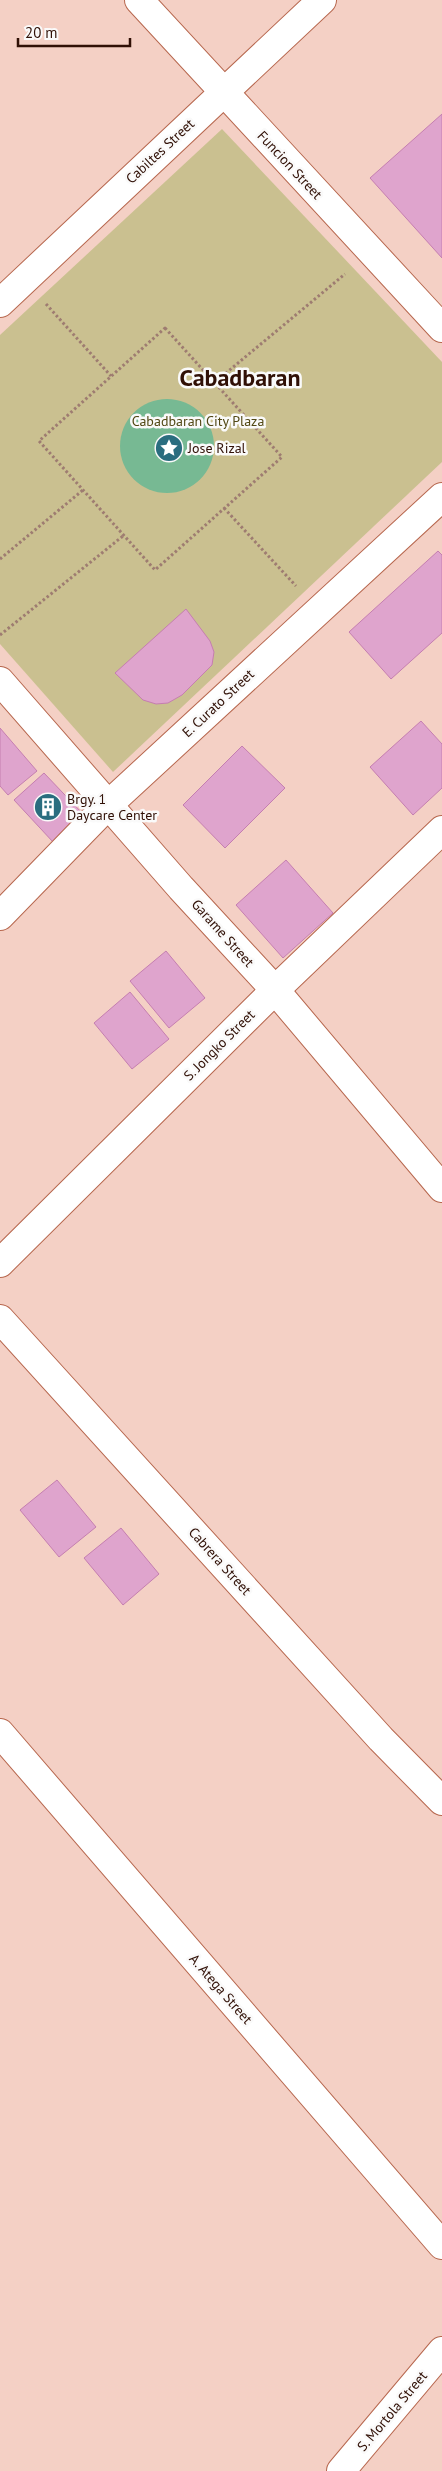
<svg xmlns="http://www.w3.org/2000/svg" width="442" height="2471" font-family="'PT Sans',sans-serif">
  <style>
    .green { fill: #cac090 }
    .water { fill: #77b993 }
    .building { fill: #dfa4cd; stroke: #c57eb0 }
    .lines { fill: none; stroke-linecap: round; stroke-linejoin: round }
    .minor-casing { stroke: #b7674e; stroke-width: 30 }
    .tertiary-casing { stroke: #b7674e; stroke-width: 30 }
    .path { stroke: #9e7c71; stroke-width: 3; stroke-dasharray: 2.5 2.5; stroke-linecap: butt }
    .minor { stroke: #fff; stroke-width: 28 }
    .tertiary { stroke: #fff; stroke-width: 28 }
    .labels { text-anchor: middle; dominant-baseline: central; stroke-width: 5; stroke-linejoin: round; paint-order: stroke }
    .street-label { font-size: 14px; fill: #301006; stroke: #fafafa }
    .park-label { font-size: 14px; fill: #514713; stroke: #fafafa }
    .poi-label { font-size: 14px; fill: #301006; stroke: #fafafa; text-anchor: start }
    .town-label { font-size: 24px; font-weight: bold; fill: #301006; stroke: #fafafa }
  </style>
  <rect width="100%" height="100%" fill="#f4d0c5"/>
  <path class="green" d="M222,129L442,362V462L113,772L0,644V335Z"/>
  <circle class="water" cx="167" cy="446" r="47"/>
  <g class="building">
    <path d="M442,114V258L370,178Z"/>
    <path d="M438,551L442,555V633L391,679L349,632Z"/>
    <path d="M186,609L210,641L214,652L212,665L182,695L168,703L156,704L143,700L115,673Z"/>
    <path d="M421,721L442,744V788L413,815L370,767Z"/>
    <path d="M0,728L37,771L8,795L0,786Z"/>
    <path d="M242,746L285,788L225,848L183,805Z"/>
    <path d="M44,773L83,814L53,842L14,800Z"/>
    <path d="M286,860L333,913L283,958L236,905Z"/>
    <path d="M166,951L205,998L169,1028L130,981Z"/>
    <path d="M130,992L169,1039L132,1069L94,1023Z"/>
    <path d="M57,1480L96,1527L59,1557L20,1510Z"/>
    <path d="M121,1528L159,1574L123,1605L84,1558Z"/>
  </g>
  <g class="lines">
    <defs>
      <g id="minor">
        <path d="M139,0L442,328"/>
        <path d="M0,303L322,0"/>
        <path d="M0,681L181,888L275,990L442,1188"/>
        <path d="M0,916L108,805L442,497"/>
        <path d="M0,1263L275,990L442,830"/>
        <path d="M0,1319L381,1739L442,1801"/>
        <path d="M0,1733L442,2245"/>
      </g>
      <path id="tertiary" d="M341,2471L442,2351"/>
    </defs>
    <use href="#minor" class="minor-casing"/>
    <use href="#tertiary" class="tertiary-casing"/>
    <g class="path">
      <path d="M46,304L111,376"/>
      <path d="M165,328L282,457L155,570L39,441Z"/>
      <path d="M214,383L345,274"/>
      <path d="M224,508L296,586"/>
      <path d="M0,559L83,490"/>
      <path d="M0,635L123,536"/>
    </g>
    <use href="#minor" class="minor"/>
    <use href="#tertiary" class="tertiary"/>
  </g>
  <defs>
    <symbol id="sight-disc" viewBox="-11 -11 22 22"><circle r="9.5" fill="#2a6d7f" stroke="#fafafa"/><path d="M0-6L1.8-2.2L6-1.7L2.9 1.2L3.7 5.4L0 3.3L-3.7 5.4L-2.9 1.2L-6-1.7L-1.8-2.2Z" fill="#fff"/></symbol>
    <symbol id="building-disc" viewBox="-11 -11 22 22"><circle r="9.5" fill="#2a6d7f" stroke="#fafafa"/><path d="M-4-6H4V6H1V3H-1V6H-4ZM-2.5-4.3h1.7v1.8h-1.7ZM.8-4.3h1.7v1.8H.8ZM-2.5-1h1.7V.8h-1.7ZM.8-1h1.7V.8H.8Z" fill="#fff"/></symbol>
  </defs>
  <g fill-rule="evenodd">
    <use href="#sight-disc" x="153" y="432" width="32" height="32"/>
    <use href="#building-disc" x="32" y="791" width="32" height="32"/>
  </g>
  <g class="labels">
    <g class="street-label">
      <text transform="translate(160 151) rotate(-43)">Cabiltes Street</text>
      <text transform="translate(290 165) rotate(47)">Funcion Street</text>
      <text transform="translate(218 703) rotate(-43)">E. Curato Street</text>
      <text transform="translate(223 933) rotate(48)">Garame Street</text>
      <text transform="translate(219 1045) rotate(-45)">S. Jongko Street</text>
      <text transform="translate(220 1561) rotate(48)">Cabrera Street</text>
      <text transform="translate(221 1989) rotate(49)">A. Atega Street</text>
      <text transform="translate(392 2411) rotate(-50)">S. Mortola Street</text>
    </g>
    <g class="park-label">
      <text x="198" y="421">Cabadbaran City Plaza</text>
    </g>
    <g class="poi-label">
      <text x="188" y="448">Jose Rizal</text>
      <text x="67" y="799">Brgy. 1<tspan x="67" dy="16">Daycare Center</tspan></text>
    </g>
    <g class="town-label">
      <text x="240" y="377">Cabadbaran</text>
    </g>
  </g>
  <path d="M18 38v8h112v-8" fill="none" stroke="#301006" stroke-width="2.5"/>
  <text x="25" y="38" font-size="15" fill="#301006" stroke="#fafafa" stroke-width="4" paint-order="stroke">20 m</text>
</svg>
